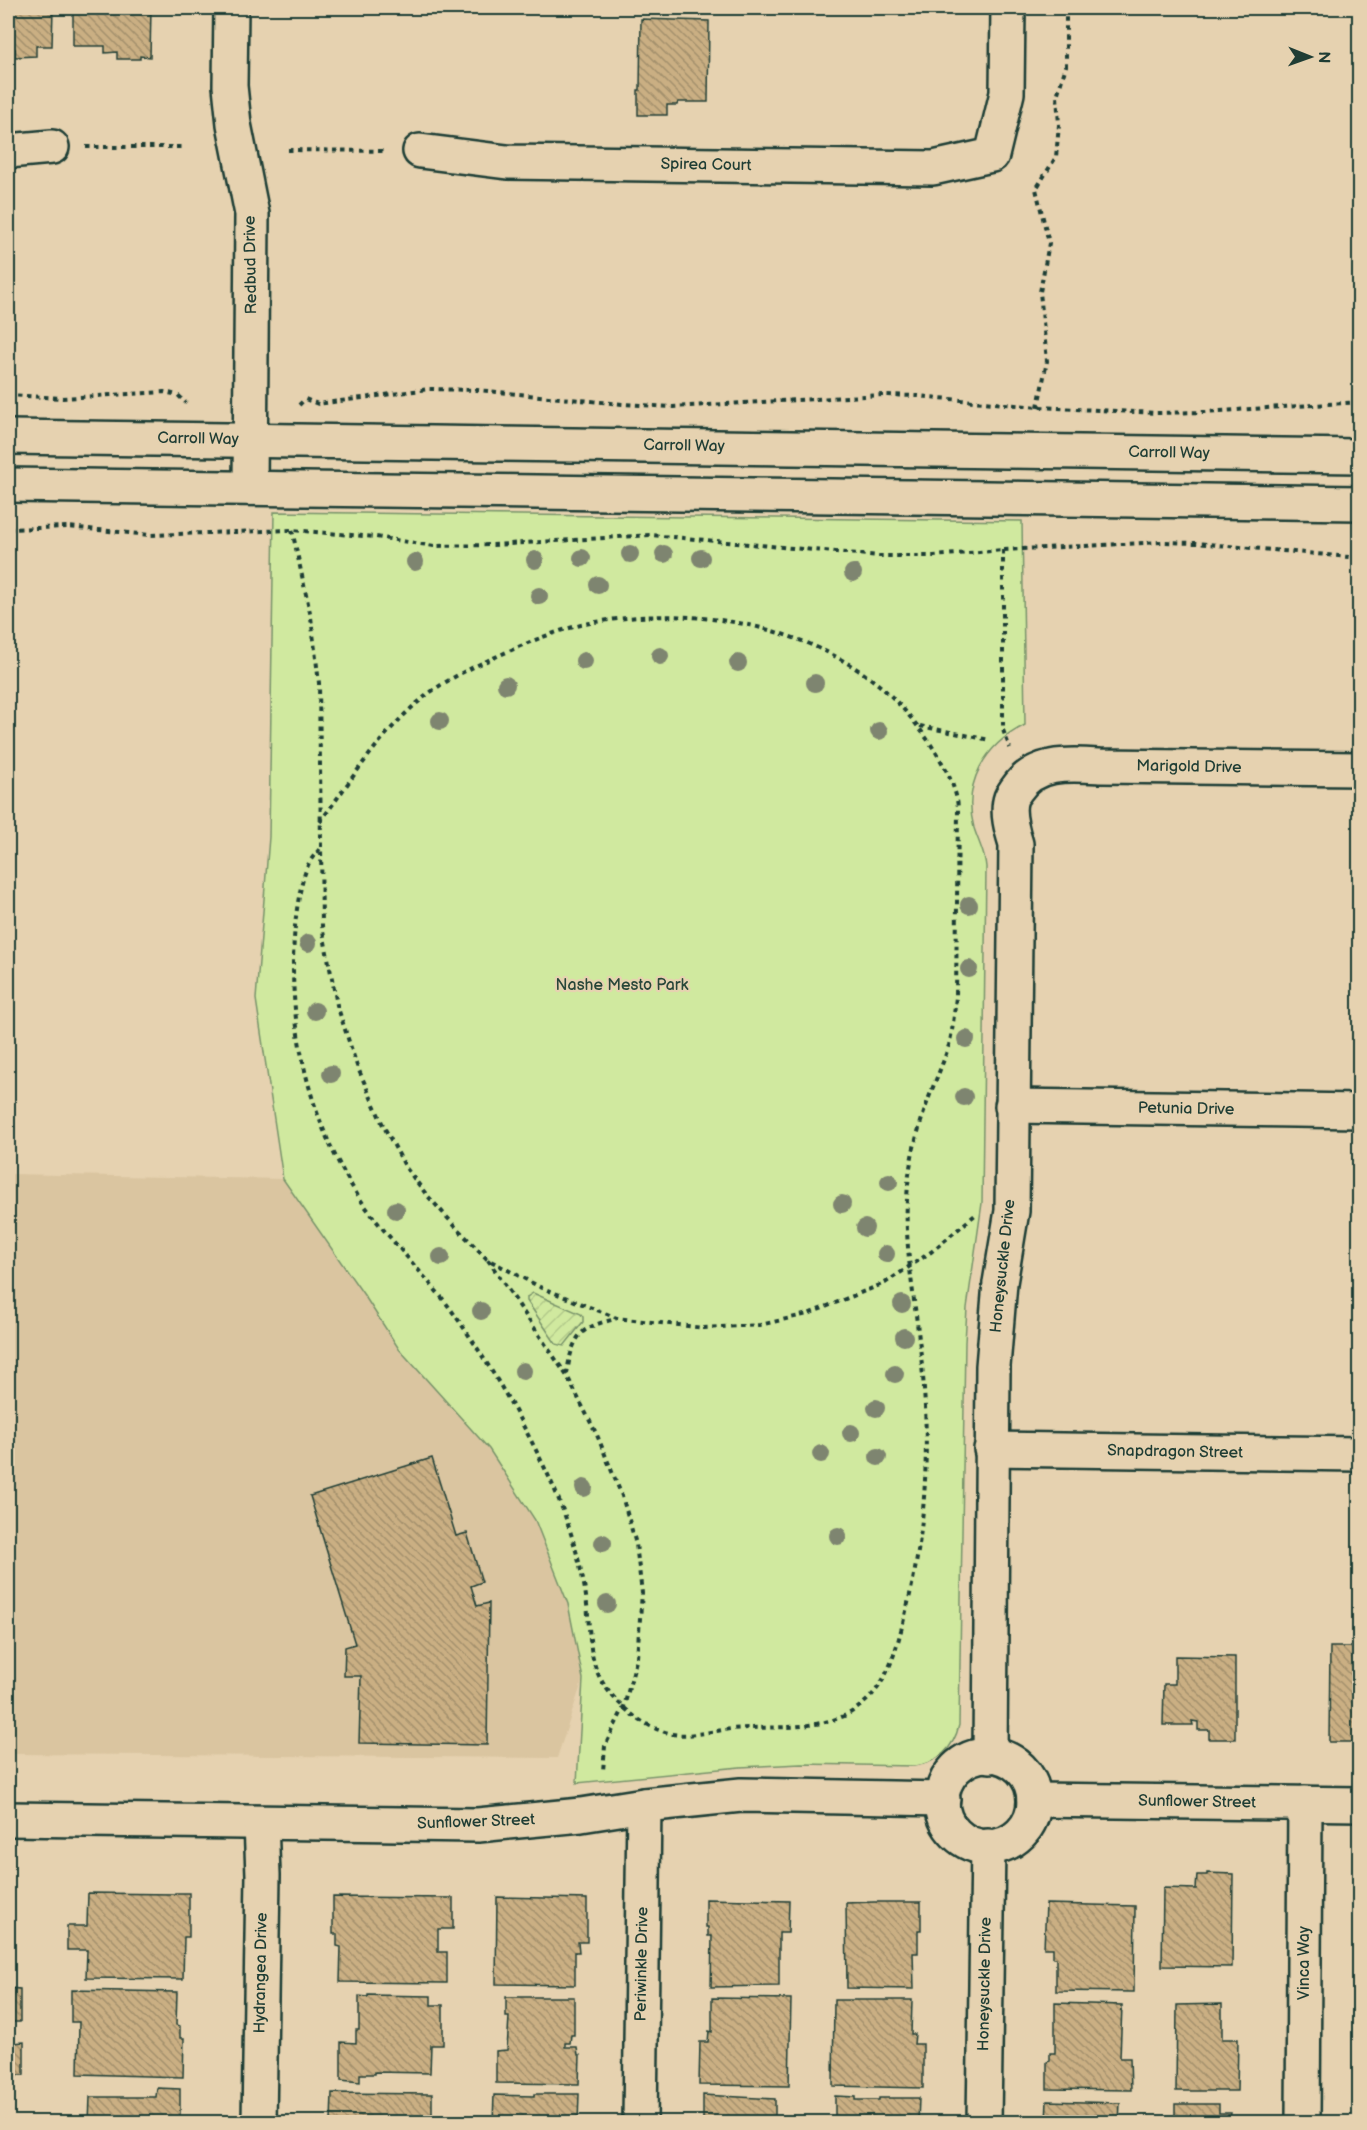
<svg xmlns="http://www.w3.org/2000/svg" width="1367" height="2130" font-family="'Balsamiq Sans',sans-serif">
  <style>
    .built { fill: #dac5a0 }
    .park { fill: #d0e99f; stroke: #78936a; stroke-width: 1.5 }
    .garden { fill: url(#garden-furrows); stroke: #78936a; stroke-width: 1.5 }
    .building { fill: url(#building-back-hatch); stroke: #1f3d34; stroke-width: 1.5 }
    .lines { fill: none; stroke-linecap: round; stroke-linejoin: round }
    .minor-casing { stroke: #1f3d34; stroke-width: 38 }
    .tertiary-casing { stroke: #1f3d34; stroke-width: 38 }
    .path { stroke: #1f3d34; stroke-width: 4; stroke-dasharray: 4.5 4.5; stroke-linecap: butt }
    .minor { stroke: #e6d2b0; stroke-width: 33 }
    .tertiary { stroke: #e6d2b0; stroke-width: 33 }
    .tree { fill: #7e856f }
    .labels { text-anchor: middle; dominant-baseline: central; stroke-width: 4.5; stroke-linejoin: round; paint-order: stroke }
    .street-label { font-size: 16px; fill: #1f3d34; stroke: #e6d2b0 }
    .park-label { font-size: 16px; fill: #284639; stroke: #e6d2b0 }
  </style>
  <defs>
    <pattern id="garden-furrows" width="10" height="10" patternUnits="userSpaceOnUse" patternTransform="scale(1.5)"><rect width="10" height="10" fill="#d0e99f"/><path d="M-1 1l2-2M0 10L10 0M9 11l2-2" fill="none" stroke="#b2c98a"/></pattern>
    <pattern id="building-back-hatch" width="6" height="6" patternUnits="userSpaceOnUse" patternTransform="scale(1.5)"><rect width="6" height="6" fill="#caaf83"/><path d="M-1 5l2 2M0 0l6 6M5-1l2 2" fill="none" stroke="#a3906c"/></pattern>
  </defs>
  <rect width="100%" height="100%" fill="#e6d2b0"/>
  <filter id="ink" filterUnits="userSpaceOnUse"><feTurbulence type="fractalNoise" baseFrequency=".0167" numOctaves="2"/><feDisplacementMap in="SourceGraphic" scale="12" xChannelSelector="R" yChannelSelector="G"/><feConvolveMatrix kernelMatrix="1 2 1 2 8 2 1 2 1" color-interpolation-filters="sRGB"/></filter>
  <g filter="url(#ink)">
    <path class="built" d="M8,1174L283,1179L366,1298L399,1349L489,1449L535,1520L568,1604L583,1679L557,1758L8,1754Z"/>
    <path class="park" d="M274,512L1022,521L1025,725C985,745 962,783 974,828C978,841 985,853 986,867L982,1203L967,1308L965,1342L959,1725C954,1748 938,1763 914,1766L801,1764L740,1767L577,1783L583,1679L568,1604L535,1520L489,1449L399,1349L366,1298L283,1179L256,999L269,837Z"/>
    <path class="garden" d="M533,1293L581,1314L583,1317V1322L564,1346L556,1344L527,1301V1297Z"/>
    <g class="building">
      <path d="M8,8H53L52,46H36V56L15,57V49L8,48Z"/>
      <path d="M73,8H151L150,57L140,56V59H117V52L105,53V46H73Z"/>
      <path d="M641,19L709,21L708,102H678L677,105H667V115H638V90H640Z"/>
      <path d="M432,1458L456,1536L467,1533L482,1582L471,1586L477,1606L489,1603L487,1745L359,1743L361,1676H344L345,1647L355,1644L310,1496Z"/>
      <path d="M1330,1647H1360V1739H1356V1742H1329Z"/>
      <path d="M1175,1656L1235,1657V1739H1209V1730H1198V1722L1192,1721L1193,1725H1163L1164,1684H1175Z"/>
      <path d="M1207,1873L1233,1874L1232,1967L1162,1966L1163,1888L1196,1889L1197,1875H1207Z"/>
      <path d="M88,1893L175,1894V1893H189V1937H184L183,1979L86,1978L87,1950H67V1926H87Z"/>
      <path d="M333,1897L453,1898V1929H438V1952H447V1983L340,1982L341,1947L337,1946V1934H333Z"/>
      <path d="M497,1897L587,1899V1942H578L579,1952H575V1985L496,1984Z"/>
      <path d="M706,1899L789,1901L788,1933H779V1986L711,1987L712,1936H708V1927H706Z"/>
      <path d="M874,1902H921V1930H918V1953H913L914,1989L847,1988L846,1903Z"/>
      <path d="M1046,1904L1135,1906L1134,1992L1056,1991V1958H1053V1948H1044Z"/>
      <path d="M8,1927H12L11,1967H8Z"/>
      <path d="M8,1988L20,1989V2022H12V2043L24,2042V2075H8Z"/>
      <path d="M71,1990L177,1992L176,2025L180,2026V2038H184L183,2077L78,2074L79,2022H71Z"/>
      <path d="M368,1995L431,1996V2005H443V2045H431L430,2073L375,2072V2074H360V2082L341,2080V2042L356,2043V2030H359V1996L368,1997Z"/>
      <path d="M506,1997H574V2035H571L570,2043H565V2047H577L578,2055H580L579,2084L496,2083V2051L507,2050L509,2017H506Z"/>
      <path d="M712,1998L791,1999L789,2086L699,2085L700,2042H708L709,2031L712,2032Z"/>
      <path d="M834,2000H912L911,2034H915L914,2044H923V2088L833,2086Z"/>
      <path d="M1055,2003L1122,2005L1120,2058H1130L1131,2090L1047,2089V2062L1050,2061V2053H1055Z"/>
      <path d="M1222,2004V2039H1238L1237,2091H1176L1177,2005Z"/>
      <path d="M157,2088L180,2089V2122H89L90,2097H156Z"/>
      <path d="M332,2093L432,2094V2122H331Z"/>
      <path d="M534,2094H579L578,2122H493L494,2095L534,2096Z"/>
      <path d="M703,2095L775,2099V2122H703Z"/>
      <path d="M835,2096L855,2097V2100H879V2098H919L918,2122H835Z"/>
      <path d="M1047,2101L1120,2103L1119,2122H1046Z"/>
      <path d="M1175,2104H1219V2113H1231L1230,2120L1237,2119V2122H1175Z"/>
    </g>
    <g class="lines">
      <defs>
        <g id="minor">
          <path d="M231,8L230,86L234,124L252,214L250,488"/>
          <path d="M8,151L52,147"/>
          <path d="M420,151L507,162L933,168L992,155L1007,93L1008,8"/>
          <path d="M1012,1106L1360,1111"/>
          <path d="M991,1449L1360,1454"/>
          <circle cx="988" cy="1801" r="46"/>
          <path d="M990,1756L993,1366L1000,1283L1012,1211L1016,844C1012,831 1006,812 1011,798C1012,795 1014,793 1016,790C1035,761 1069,764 1100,766L1360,769"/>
          <path d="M1034,1800L1360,1804"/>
          <path d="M8,1819L478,1825L581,1815L644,1805L741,1795L943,1799"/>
          <path d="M259,2122L263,1875L261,1823"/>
          <path d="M640,2122L644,1805"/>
          <path d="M984,2122L988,1846"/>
          <path d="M1303,2122L1305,1803"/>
        </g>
        <g id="tertiary">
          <path d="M8,437L1360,456"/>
          <path d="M8,485L1360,503"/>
        </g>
      </defs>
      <use href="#minor" class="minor-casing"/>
      <use href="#tertiary" class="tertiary-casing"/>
      <g class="path">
        <path d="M86,147H184"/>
        <path d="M288,150L386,151"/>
        <path d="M8,395L62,398L164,392L178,395L186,403"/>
        <path d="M299,405L305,399L318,404L429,389L477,390L622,404L673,407L884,395L918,396L1038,407L1156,413L1205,412L1360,402"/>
        <path d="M1038,407L1047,361L1040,292L1049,243L1036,189L1056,157L1059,125L1057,96L1066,66V8"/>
        <path d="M8,529L68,527L150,535L292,530L376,537L434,546L493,545L651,535L879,556H934L1003,550L1163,542L1196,543L1360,558"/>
        <path d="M292,530L311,617L319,683L322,926L337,1005L357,1066L383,1125L406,1168L426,1194L454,1225L487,1259L540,1287L582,1304L617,1318L704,1328L760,1325L808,1314L885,1283L931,1252L975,1215"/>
        <path d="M1003,550V730L1010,748"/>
        <path d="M920,726L990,740"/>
        <path d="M320,822C354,776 386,725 432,691C453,676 477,665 500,655C529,642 560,629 590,623C689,605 800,622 879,685C908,709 957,771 958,809L956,997C954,1013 953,1030 949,1045C943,1064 935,1081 928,1100C919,1127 910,1156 908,1185C903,1237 913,1288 919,1339C931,1432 928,1529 904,1619C894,1658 885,1695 846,1715C811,1731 768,1726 731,1729C712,1731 691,1737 673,1734C658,1731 640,1722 629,1712C581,1671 594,1645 585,1590C578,1552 566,1514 550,1479C523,1421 484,1354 446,1303C420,1270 390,1240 365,1206C314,1134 292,1046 293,959C294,930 297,889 309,863C312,857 317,853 321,847"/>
        <path d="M488,1260L567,1376L597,1435L622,1496L636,1544L642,1593L637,1657L624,1707L605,1746L603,1771"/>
        <path d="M567,1374C569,1359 573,1335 589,1328C597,1323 608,1321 616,1319"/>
      </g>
      <use href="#minor" class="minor"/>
      <use href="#tertiary" class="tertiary"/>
    </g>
    <g class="tree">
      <circle cx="630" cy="554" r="9"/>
      <circle cx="664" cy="554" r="9"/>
      <circle cx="582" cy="558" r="9"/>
      <circle cx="701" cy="558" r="9"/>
      <circle cx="535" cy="560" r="9"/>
      <circle cx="415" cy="562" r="9"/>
      <circle cx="853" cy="573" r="9"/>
      <circle cx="598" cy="585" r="9"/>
      <circle cx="539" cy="596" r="9"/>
      <circle cx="660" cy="656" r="9"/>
      <circle cx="584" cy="661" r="9"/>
      <circle cx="738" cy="663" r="9"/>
      <circle cx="815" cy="683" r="9"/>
      <circle cx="506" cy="685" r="9"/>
      <circle cx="440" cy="721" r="9"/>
      <circle cx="879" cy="731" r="9"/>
      <circle cx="969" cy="905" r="9"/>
      <circle cx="308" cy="943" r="9"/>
      <circle cx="969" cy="969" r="9"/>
      <circle cx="315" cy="1011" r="9"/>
      <circle cx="966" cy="1039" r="9"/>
      <circle cx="331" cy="1074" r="9"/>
      <circle cx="964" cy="1097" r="9"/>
      <circle cx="889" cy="1182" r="9"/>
      <circle cx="842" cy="1204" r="9"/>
      <circle cx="396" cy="1210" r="9"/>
      <circle cx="865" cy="1228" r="9"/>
      <circle cx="886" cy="1254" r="9"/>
      <circle cx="441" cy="1257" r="9"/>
      <circle cx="902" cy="1304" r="9"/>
      <circle cx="481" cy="1311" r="9"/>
      <circle cx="904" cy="1337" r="9"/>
      <circle cx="523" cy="1371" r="9"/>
      <circle cx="895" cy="1374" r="9"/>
      <circle cx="876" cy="1408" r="9"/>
      <circle cx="851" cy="1433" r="9"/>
      <circle cx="821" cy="1454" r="9"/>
      <circle cx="878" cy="1457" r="9"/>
      <circle cx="584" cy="1488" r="9"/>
      <circle cx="838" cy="1536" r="9"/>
      <circle cx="603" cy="1543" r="9"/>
      <circle cx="607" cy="1604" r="9"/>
    </g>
  </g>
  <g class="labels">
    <g class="street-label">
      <text transform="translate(706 165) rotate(1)">Spirea Court</text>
      <text transform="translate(251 265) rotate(-91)">Redbud Drive</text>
      <text transform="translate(198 439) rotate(1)">Carroll Way</text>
      <text transform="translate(684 446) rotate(1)">Carroll Way</text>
      <text transform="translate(1169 453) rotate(1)">Carroll Way</text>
      <text transform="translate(1189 767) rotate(1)">Marigold Drive</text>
      <text transform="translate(1186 1109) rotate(1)">Petunia Drive</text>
      <text transform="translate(1003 1266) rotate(-84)">Honeysuckle Drive</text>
      <text transform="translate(1175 1452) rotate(1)">Snapdragon Street</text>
      <text transform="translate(1197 1802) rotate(1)">Sunflower Street</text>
      <text transform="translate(476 1822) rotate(-2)">Sunflower Street</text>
      <text transform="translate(1304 1963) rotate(-90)">Vinca Way</text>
      <text transform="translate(642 1964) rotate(-89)">Periwinkle Drive</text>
      <text transform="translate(261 1973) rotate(-89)">Hydrangea Drive</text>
      <text transform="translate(985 1984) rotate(-89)">Honeysuckle Drive</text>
    </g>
    <g class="park-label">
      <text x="622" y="985">Nashe Mesto Park</text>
    </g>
  </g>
  <rect width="1367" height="2130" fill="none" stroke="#e6d2b0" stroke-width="30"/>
  <rect x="15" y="15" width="1337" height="2100" fill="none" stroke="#1f3d34" stroke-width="2" filter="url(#ink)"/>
  <g transform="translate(1310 57) rotate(91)" stroke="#e6d2b0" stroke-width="4.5" paint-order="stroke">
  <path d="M0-4.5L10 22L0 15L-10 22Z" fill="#1f3d34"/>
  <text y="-9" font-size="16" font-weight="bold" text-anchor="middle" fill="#1f3d34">N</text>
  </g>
</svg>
